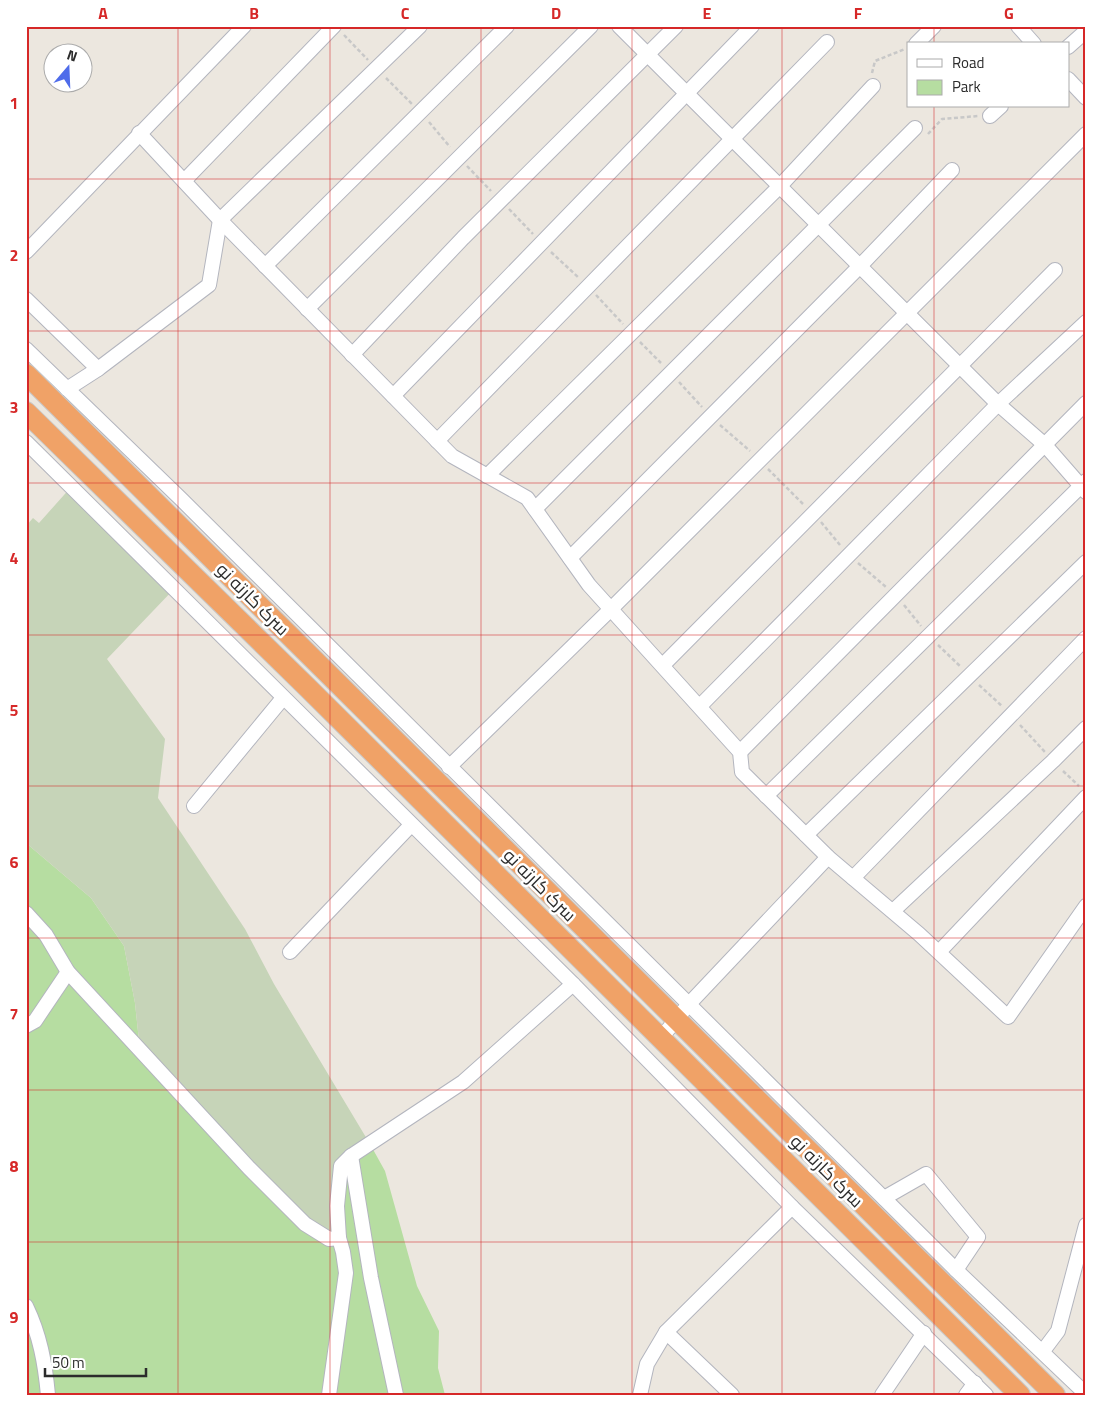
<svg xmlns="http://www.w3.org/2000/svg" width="1112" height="1421" font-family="'Titillium Web',Cairo,sans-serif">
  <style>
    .green { fill: #b6dda1 }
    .cemetery { fill: #c6d4b8 }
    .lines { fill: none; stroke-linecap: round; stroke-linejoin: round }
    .minor-casing { stroke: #b3b5be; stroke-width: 16 }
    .highway-casing { stroke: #c8c8c8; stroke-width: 22 }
    .path { stroke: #c8c8c8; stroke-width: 2.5; stroke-dasharray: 4 2.5; stroke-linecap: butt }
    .minor { stroke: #fff; stroke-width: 14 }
    .highway { stroke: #f0a267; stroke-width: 20 }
    .grid { fill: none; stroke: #d62828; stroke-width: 1; stroke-opacity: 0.55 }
    .labels { text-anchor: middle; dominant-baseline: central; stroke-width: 5; stroke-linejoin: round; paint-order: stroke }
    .street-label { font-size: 18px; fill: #2c2c2c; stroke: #fff }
    .neatline { fill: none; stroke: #d62828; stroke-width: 2 }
    .grid-label { font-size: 16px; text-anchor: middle; font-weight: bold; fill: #d62828 }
  </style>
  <rect width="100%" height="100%" fill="#ece7df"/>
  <path class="green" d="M26,843L91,898L124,946L135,1003L139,1041L341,1166L370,1144L385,1171L417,1286L439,1331L438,1368L445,1395H26Z"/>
  <path class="cemetery" d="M72,486L175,588L107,659L165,739L158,798L245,929L274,984L370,1144L341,1166L339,1238L305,1224L139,1041L135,1003L124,946L91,898L26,843V526L33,518L39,523Z"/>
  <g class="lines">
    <defs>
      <g id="minor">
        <path d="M619,26L998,404L1045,445L1086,492"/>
        <path d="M1018,26L1034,44"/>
        <path d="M916,44L934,26"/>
        <path d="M1068,47L1086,31"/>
        <path d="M1068,79L1086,98"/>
        <path d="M990,116L1001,106"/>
        <path d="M139,133L220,220L452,456L527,498L589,585L740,752L742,772L828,857L919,934L1008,1017L1086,906"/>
        <path d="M184,181L334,26"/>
        <path d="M26,252L244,26"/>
        <path d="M265,266L507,26"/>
        <path d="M26,299L98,369"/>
        <path d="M307,309L591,26"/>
        <path d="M26,349L181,499L956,1270L1086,1394"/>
        <path d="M352,355L463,238L676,26"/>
        <path d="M67,389L98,369L209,285L220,220L420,26"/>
        <path d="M393,396L752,26"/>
        <path d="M437,441L827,42"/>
        <path d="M26,442L573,984L792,1207L986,1395"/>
        <path d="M487,476L780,186L873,86"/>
        <path d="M535,509L915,128"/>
        <path d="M570,558L860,266L952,170"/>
        <path d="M663,665L1055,270"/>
        <path d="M700,706L998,404L1086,322"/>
        <path d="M740,752L1086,403"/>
        <path d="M449,767L612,608L1086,134"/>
        <path d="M766,796L1086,481"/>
        <path d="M194,806L283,698"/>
        <path d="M806,835L1086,562"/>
        <path d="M853,878L1086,638"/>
        <path d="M893,911L1053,761L1086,728"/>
        <path d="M26,913L46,935L68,972L249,1168L305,1224L329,1239L339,1238"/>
        <path d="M290,952L411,825"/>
        <path d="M939,952L1086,797"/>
        <path d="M26,1026L35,1021L68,972"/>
        <path d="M661,1038L689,1004L828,857"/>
        <path d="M351,1156L371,1278L396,1395"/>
        <path d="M884,1198L926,1174L978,1237L956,1270"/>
        <path d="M26,1306C40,1335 45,1363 48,1395"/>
        <path d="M666,1332L732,1395"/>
        <path d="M1043,1351L1058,1331L1086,1225"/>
        <path d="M329,1395L346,1273L343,1252L339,1238L337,1206L341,1166L351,1156L463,1082L573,984"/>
        <path d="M640,1395L647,1364L666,1332L792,1207"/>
        <path d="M882,1395L924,1333"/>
        <path d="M966,1395L975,1383"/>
      </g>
      <g id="highway">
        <path d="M26,374L1055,1395"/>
        <path d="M26,412L308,688L1020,1395"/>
      </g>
    </defs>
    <use href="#minor" class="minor-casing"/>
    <use href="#highway" class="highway-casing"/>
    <g class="path">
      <path d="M344,35L368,60"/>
      <path d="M872,73L875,61L905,49"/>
      <path d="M386,78L412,104"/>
      <path d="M429,122L450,147"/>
      <path d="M928,134L942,119L978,116"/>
      <path d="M467,166L491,191"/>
      <path d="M509,209L533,234"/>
      <path d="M551,252L578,277"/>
      <path d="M596,295L623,324"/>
      <path d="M640,342L661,363"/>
      <path d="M679,382L702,407"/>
      <path d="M720,425L750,451"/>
      <path d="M768,469L803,504"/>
      <path d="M821,522L840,545"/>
      <path d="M858,563L886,587"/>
      <path d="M904,605L921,626"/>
      <path d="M938,645L961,667"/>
      <path d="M979,685L1003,707"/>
      <path d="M1020,725L1045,752"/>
      <path d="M1063,771L1079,786"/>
    </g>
    <use href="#minor" class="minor"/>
    <use href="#highway" class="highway"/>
  </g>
  <path class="grid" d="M178,26V1395M330,26V1395M481,26V1395M632,26V1395M782,26V1395M934,26V44M934,106V1395M26,179H1086M26,331H1086M26,483H1086M26,635H1086M26,786H1086M26,938H1086M26,1090H1086M26,1242H1086"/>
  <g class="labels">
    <g class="street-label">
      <text transform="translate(253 599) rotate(45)">سرک کارته نو</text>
      <text transform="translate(540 885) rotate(45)">سرک کارته نو</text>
      <text transform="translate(827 1171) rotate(45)">سرک کارته نو</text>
    </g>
  </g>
  <rect width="1112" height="1421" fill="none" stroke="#ffffff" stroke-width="55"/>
  <rect x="907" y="42" width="162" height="65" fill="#ffffff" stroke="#ababab"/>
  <rect x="917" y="59" width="25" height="8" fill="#ffffff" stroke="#ababab"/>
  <text x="952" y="68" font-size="15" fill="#2c2c2c">Road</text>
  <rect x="917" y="80" width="25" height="15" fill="#b6dda1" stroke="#ababab"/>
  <text x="952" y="92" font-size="15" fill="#2c2c2c">Park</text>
  <g transform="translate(68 68) rotate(19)"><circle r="24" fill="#ffffff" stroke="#ababab"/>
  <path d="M0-4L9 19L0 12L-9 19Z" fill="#4f6cea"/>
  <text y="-8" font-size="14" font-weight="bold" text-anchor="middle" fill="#2c2c2c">N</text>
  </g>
  <path d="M45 1368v8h101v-8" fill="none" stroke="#2c2c2c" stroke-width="2.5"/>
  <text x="52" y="1368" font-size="15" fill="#2c2c2c" stroke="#ffffff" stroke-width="4" paint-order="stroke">50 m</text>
  <rect x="28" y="28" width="1056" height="1366" class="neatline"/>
  <g class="grid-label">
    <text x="103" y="19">A</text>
    <text x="254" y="19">B</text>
    <text x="405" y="19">C</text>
    <text x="556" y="19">D</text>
    <text x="707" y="19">E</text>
    <text x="858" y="19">F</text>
    <text x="1009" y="19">G</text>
    <text x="14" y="109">1</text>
    <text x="14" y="261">2</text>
    <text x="14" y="413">3</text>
    <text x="14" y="564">4</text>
    <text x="14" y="716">5</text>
    <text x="14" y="868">6</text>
    <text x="14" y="1020">7</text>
    <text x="14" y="1172">8</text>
    <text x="14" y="1323">9</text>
  </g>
</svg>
